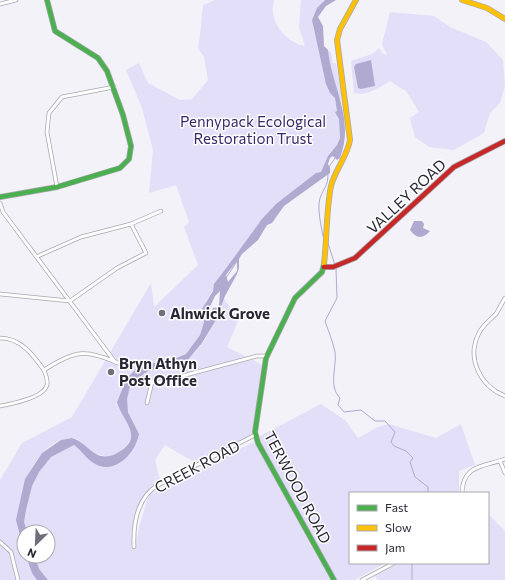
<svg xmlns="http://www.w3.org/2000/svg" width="505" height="580" font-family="Commissioner,sans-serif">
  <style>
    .green { fill: #e3dff9; fill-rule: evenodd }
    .water { fill: #b0aad0; fill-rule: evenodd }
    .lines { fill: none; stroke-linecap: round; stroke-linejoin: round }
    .stream { stroke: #b0aad0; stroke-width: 1 }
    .street-casing { stroke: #a9a8b0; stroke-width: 4.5 }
    .fast-casing { stroke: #a9a8b0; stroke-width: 6 }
    .slow-casing { stroke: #a9a8b0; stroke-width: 6 }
    .jam-casing { stroke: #a9a8b0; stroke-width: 6 }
    .street { stroke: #fdfdfe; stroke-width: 3 }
    .fast { stroke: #4caf50; stroke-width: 4.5 }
    .slow { stroke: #ffc107; stroke-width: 4.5 }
    .jam { stroke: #c62828; stroke-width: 4.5 }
    .poi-dot { fill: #6f6e79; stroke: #fff; stroke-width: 1.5 }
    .labels { text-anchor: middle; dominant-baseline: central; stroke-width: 3; stroke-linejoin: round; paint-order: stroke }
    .park-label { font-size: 15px; fill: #392767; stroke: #fff }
    .street-label { font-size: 15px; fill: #292734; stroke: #fff }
    .poi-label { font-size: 15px; font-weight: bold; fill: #292734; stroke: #fff; text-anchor: start }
  </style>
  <rect width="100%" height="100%" fill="#f2f2f8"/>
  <g class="green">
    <path d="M215,0H274C268,21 285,42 305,46L299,28L301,0H325L313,16V26L319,49L331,52L333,63H336L341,94L339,119L340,138L337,145L328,156L321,173H316L264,217L214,288L205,303L203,316L204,322L200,335L186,354L174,359L139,366L127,378L117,402C121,410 129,421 131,430C133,446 115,460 100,455C92,453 84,444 77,439C65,436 51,444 43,452C36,459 31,471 25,479C40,464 55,446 77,445C89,461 107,476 125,459C131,454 135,442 139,435C130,414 119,402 135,381C139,376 147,370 153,369C163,366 177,368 186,361C202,350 219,317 224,299L239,319L227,347L265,366L255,435L194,462L165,445L155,460L160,480L143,497L134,525L137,539L139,527L149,495L254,442L330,580H0V480L22,443L72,417L151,283L154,307L198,265L184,227L189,222L176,185L149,193L153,150L142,108L126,70L139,63L148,83L180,100L192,99L208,80L204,57L198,48C201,34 201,19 203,5ZM24,532H48V556H24Z"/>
    <path d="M390,12L434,16L450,27L486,42L503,60L505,86L500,103L490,113L484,133L454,150L429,147L415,137L410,118L419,112L407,92L390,81C379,88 367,96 354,93L351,61L372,54L379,48L382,53L387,55L382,44Z"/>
    <path d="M321,404L346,421L358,438L378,427L389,424L436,438L461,424L475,465L459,471V493H350V563H385L355,580H337L258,437Z"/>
    <path d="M488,514L505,531V580H378L375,576L398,563H488Z"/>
  </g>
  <g class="water">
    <path d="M325,0H336L326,6L318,17L323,26L324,46L328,50C332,88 355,119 340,158L337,160L333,156L330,158L328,164L330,168V173L284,206L272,223L267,225L258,240L242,254L239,259V268L237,274L225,296L216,320L202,343L187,361L148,371L138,378L130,387L127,399L128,412L139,434C135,455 113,477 92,462C85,457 81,450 74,445L51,457L39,472L32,486L26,510L24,522L27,532H24V551L16,520L25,479L42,453L61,440L72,438C83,441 88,450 98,455C105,458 113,456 119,452C145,436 122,421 117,402L127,378L139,366L174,359L186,354L200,335L204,322L202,309L213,291L214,284L227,267L262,219L276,204L316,173L321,172L328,156L337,145L340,138L339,119L335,112L337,111L335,98L330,93L326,84L312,20L317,8ZM237,261V271L228,282L226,275ZM220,291L219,307L213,308L210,313L208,311L215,296Z"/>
    <path d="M371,60L375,86L361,89L358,88L354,67L356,64Z"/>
    <path d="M414,221H422L424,224L423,228L430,231C422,240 416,238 410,230Z"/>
    <path d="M26,556H35L39,569L48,580H37L32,573Z"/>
  </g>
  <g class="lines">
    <g class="stream">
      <path d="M329,167L335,158"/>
      <path d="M323,236C321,225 317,209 320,198C324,187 328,187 328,174"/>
      <path d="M327,240L335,265"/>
      <path d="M336,268L337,298L325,321C328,330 333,342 335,352C337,367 328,386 340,398L338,405L344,412L361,410L375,421H385L395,432L391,442L394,446L406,451L413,458L410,462L415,477L428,487V492L419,493"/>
      <path d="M226,278L238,260"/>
      <path d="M412,563V580"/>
    </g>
    <defs>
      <g id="street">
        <path d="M0,4L16,0"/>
        <path d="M57,187L47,132L49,113L62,97L114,87"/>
        <path d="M0,203L3,212L115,362"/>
        <path d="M38,256L81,237L131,224L161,211"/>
        <path d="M0,294L70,301L117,268L146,253L131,224"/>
        <path d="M505,298C502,303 499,309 496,314C490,320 483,325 479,333C466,358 480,386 505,396"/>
        <path d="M0,338C21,338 33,355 44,370"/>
        <path d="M144,378L156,383L257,356H267"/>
        <path d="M147,403L152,382"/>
        <path d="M0,406C11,404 44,398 47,385C48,380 46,375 44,370C75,350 85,349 118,363"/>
        <path d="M500,461L505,473"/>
        <path d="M462,493C463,464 484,467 505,459"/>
        <path d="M0,542L11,552L18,580"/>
        <path d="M134,547C133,523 137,496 160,484L255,435"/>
        <path d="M362,580L394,563"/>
      </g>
      <g id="fast">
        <path d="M0,197L57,187L120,168L129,159L131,146L123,115L107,71L98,58L55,31L47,0"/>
        <path d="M324,264L322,272L295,298L266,358L255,432L258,443L334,580"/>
      </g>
      <g id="slow">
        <path d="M462,0L487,8L505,19"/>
        <path d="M324,264C327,239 326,212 331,186C335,170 347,157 350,140L337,40L340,29L356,0"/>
      </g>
      <path id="jam" d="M324,267H333L355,258L454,167L505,141"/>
    </defs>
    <use href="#street" class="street-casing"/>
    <use href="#fast" class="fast-casing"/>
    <use href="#slow" class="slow-casing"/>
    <use href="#jam" class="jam-casing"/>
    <use href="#street" class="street"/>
    <use href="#fast" class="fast"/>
    <use href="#slow" class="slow"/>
    <use href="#jam" class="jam"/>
  </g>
  <g class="poi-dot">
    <circle cx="162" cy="313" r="4"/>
    <circle cx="111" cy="372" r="4"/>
  </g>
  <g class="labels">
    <g class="park-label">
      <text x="253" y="121">Pennypack Ecological<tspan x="253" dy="17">Restoration Trust</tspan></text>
    </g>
    <g class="street-label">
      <text transform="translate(406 196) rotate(-43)">VALLEY ROAD</text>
      <text transform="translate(197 466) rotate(-28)">CREEK ROAD</text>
      <text transform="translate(298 487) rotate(62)">TERWOOD ROAD</text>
    </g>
    <g class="poi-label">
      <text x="170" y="313">Alnwick Grove</text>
      <text x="119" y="363">Bryn Athyn<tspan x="119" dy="17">Post Office</tspan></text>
    </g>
  </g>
  <rect x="349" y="492" width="140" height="72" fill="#ffffff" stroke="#a9a9ae"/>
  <rect x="357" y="505" width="20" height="6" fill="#4caf50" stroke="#a9a9ae"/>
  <text x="385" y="512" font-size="12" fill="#292734">Fast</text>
  <rect x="357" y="525" width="20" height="6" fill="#ffc107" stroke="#a9a9ae"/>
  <text x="385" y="532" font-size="12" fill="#292734">Slow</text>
  <rect x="357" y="545" width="20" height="6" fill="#c62828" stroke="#a9a9ae"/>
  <text x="385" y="552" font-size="12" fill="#292734">Jam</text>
  <g transform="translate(36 544) rotate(204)"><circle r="19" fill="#ffffff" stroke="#a9a9ae"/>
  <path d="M0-3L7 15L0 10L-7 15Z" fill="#6f6e79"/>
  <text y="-6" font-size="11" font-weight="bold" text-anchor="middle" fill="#292734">N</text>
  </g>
</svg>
